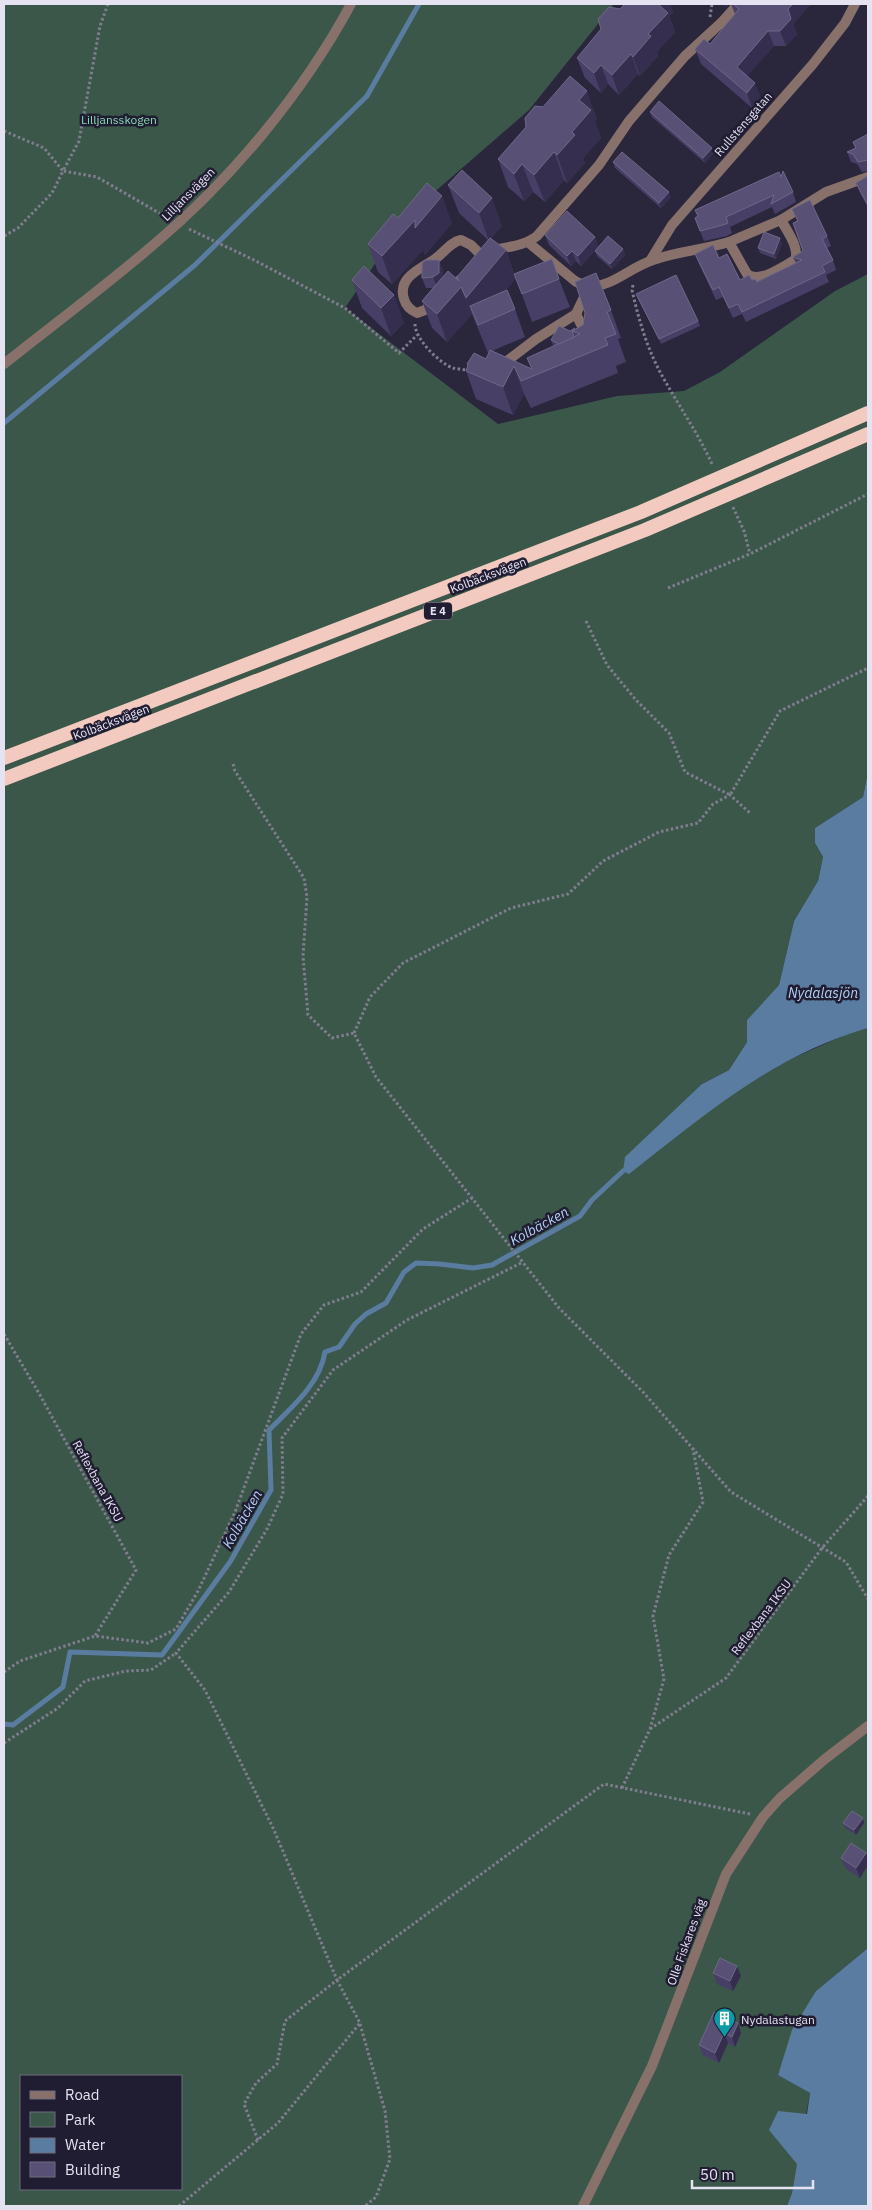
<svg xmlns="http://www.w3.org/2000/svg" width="872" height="2210" font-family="'IBM Plex Sans',sans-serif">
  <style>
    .green { fill: #3a5749; fill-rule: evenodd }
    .water { fill: #5a7ca1 }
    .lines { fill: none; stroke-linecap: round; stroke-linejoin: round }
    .stream { stroke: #5a7ca1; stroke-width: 5 }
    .path { stroke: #807d8f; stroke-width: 3; stroke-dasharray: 2.5 2.5; stroke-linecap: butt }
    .minor { stroke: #88716b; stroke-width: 10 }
    .trunk { stroke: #f3cac0; stroke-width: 14 }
    .wall { fill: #483f66 }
    .shaded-wall { fill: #352e4f }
    .building { fill: #595175; stroke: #6f6888 }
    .labels { text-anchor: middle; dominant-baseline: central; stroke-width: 5; stroke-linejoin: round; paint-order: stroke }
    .shield { fill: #201c31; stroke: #aaa7b8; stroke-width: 1 }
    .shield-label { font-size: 11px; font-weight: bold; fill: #e5e3f2 }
    .park-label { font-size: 12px; fill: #88dbb4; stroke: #201c31 }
    .street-label { font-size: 12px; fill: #e5e3f2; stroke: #201c31 }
    .poi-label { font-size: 12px; fill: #e5e3f2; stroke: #201c31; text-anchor: start }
    .water-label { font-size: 14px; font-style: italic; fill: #b1d1f3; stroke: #201c31 }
  </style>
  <rect width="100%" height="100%" fill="#2a263c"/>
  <path class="green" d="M4,4H614L529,110L408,215L345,308L498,424L617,396L684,391L720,372L835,291L868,274V772L863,797L815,828V843L823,857L818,881L794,921L779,985L747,1020V1042L729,1070L702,1084L741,1088L784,1062L847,1034L868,1028V1948L816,1991L778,2074L810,2093L792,2193L787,2206H4ZM21,2076H181V2189H21Z"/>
  <g class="water">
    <path d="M868,772V1028C772,1056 706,1114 629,1174L623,1171L625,1157L702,1084L729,1070L747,1042V1020L779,985L794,921L818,881L823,857L815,843V828L863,797Z"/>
    <path d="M868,1948V2206H787L792,2193L797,2164L769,2130L778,2111L807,2114L810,2093L778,2075L792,2030L816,1991Z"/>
  </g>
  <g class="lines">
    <g class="stream">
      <path d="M4,423L195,265L367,96L419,4"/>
      <path d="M4,1724L13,1725L63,1687L70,1652L162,1655L230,1562L271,1490L269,1430C291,1408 320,1384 325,1352L339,1347L355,1324L366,1314L386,1303L404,1272L416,1263L440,1264L473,1268L492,1265L580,1216L592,1200L623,1171"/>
    </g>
    <g class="path">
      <path d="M108,4L100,26L79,141L63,171L97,177L166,217"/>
      <path d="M710,17L712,4"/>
      <path d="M4,131L44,148L63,171L52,193L18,228L4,236"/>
      <path d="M189,229L254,260L345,308L399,353L417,335"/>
      <path d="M633,285L632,290C638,317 646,345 659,370C676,402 697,431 712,464"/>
      <path d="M415,324C415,339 439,363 453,368C458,369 464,370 469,370"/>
      <path d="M733,507L744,531L750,554"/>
      <path d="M668,588L750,554L868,494"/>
      <path d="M586,621L607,665L636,700L669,733L685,772L730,795L780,711L868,668"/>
      <path d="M233,764L235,771L304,878L307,897L303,956L308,1015L332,1038L354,1033L376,1077L559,1308L643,1392L731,1492L846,1562L868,1599"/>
      <path d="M354,1033L370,997L403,963L511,908L568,894L603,861L659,832L698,823L713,804L730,795L750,813"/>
      <path d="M4,1334L40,1395L136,1570L95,1636"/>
      <path d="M4,1672L20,1661L95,1636L148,1643L176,1629L198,1591L235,1512L301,1334L324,1305L361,1292L423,1229L472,1198"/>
      <path d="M650,1729L726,1678L822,1548L868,1496"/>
      <path d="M4,1743L58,1708L85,1681L126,1671L151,1670L176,1653"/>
      <path d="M622,1788L650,1729L664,1679L653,1616L669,1555L703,1502L693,1449"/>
      <path d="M360,2024L385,2111L390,2159L376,2197L365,2206"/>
      <path d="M258,2140L244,2104L256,2083L277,2064L285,2021L337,1980L274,1830L205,1690L176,1653L229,1592L267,1529L283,1494L282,1438L333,1370L407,1320L523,1262"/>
      <path d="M179,2206L278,2123L360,2023L337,1980L604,1784L750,1814"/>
    </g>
    <g class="minor">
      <path d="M461,240L471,245L481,255L477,266L471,273L443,291L425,310L417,313C410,310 406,306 404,299C397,277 421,269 435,259C444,253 450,242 461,240Z"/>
      <path d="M729,242L781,220"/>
      <path d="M529,243L575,281L588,288C615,285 629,268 653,260C678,251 703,250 729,242L747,274C760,284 783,266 795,260C800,248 787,231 781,220L826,192L868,177"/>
      <path d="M490,251C505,247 525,246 537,236L599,165L629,121L685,56L721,23L738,4"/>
      <path d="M650,261L672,225L813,64L845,23L855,4"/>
      <path d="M576,314L587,337"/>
      <path d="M4,364C53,325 104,287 152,246C230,181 303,93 351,4"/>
      <path d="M502,369L507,361L536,339L576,314L587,291"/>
      <path d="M583,2206L652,2066L726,1874L763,1817L780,1798L825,1759L868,1726"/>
    </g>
    <g class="trunk">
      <path d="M4,758L641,512L868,413"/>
      <path d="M4,779L645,530L868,434"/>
    </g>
  </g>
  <g class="wall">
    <path d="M625,4H670L673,12L669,16L675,32L657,52L658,56L640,76L638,74L619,95L608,84L601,93L585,78L577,58Z"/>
    <path d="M731,4H811L793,24L797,34L786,46H774L747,76L761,98L752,108L701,64L695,49L710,44L735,14Z"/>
    <path d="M650,112L714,153L705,163L652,117Z"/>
    <path d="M597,119L595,122L601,138L583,158L585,163L567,183L564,180L545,202L533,192L524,201L508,187L498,159L526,127Z"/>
    <path d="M868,134V171L862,172L857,164L851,162L847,152L855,148L853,142Z"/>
    <path d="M613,162L671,197L661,208L615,168Z"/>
    <path d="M868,176V208L860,193L856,183Z"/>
    <path d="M781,177L793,192L796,202L775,214L772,207L730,227L732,233L727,236L704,241L695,218L698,216L695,210Z"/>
    <path d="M448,185L502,226L491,238L506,250L514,274L559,279L570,307L532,322L516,278L505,291L515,309L525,337L492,351L531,369L554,346L553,345L551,340L576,329L611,310L621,338L618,339L626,362L616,366L618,373L531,408L524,394L513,415L476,399L466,371L468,366L467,364L486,359L489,353H488L472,314L447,342L432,328L422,301L433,288H426L422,278L443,270V277L459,281L488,240L459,213Z"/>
    <path d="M792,209L827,236L831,246L827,248L833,260L836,270L826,275L829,282L746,322L742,314L733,318L723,297L716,300L699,264L695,254L719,258L740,280H752L757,282L796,263L793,257L803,251L797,221Z"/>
    <path d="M398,218L452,223L425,255L423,250L392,284L378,272L368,244Z"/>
    <path d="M545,235L595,237L598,246L623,249L625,255L612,269L597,256L595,251L581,266L576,261L571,266L549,245Z"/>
    <path d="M782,243L776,259L760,253L758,248Z"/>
    <path d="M352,280L394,295L404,323L391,336L362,308Z"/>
    <path d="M636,294L698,321L700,326L661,344Z"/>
    <path d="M843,1823H864L856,1835L845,1828Z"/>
    <path d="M841,1858L868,1860V1865L860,1878L845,1868Z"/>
    <path d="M713,1973L741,1976L733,1991L717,1984Z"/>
    <path d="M738,2023L741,2033L735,2047L728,2043L719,2063L703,2055L699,2045Z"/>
  </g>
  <g class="shaded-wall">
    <path d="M657,4H670L673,12L669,16L675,32L657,52L658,56L640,76L633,57L648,34Z"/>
    <path d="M724,4H729L726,8Z"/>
    <path d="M793,4H811L793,24L797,34L786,46L780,31L788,9Z"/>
    <path d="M768,31L774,46L742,82L737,67Z"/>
    <path d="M631,54L638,74L619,95L612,75Z"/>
    <path d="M601,65L608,84L601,93L594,73Z"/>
    <path d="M755,83L761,98L752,108L747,93Z"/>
    <path d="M587,91L597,119L595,122L601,138L583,158L585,163L567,183L557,155L572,132L579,100Z"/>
    <path d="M712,148L714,153L705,163L703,158Z"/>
    <path d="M554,152L564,180L545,202L534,175Z"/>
    <path d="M522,164L533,192L524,201L514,174Z"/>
    <path d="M669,192L671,197L661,208L659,203Z"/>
    <path d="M442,196L452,223L425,255L423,250L392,284L382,256L415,220Z"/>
    <path d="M492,198L502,226L489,241L479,213Z"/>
    <path d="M595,237L599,247L581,266L578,256Z"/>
    <path d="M780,238L782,243L776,259L774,254Z"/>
    <path d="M623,249L625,255L612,269L610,264Z"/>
    <path d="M506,250L516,278L477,324L470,306L476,326L466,298Z"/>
    <path d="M572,251L576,261L571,266L567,256Z"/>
    <path d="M439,260L443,270V283L437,287L433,277Z"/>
    <path d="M461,287L472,314L447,342L437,314Z"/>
    <path d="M394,295L404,323L391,336L381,308Z"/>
    <path d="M514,366L524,394L513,415L503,387Z"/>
    <path d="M863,1818L864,1823L856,1835L854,1830Z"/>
    <path d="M866,1853L868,1860V1865L860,1878L856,1868Z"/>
    <path d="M737,1966L741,1976L733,1991L730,1981Z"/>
    <path d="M738,2023L741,2033L735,2047L732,2037Z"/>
    <path d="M724,2033L728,2043L719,2063L715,2053Z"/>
  </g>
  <g class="building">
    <path d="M625,4H658L668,13L648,34L651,36L633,57L631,54L612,75L601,65L594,73L577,58L601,29L598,19L609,7L620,9Z"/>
    <path d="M733,4H793L788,9L791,19L780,31H768L737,67L755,83L747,93L695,49L704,39L710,44L739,9Z"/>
    <path d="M570,76L587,91L579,100L591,110L572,132L575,135L557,155L554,152L534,175L522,164L514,174L498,159L526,127L525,118L535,106L543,107Z"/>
    <path d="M659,101L712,148L703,158L650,112Z"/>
    <path d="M868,134V160L858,162L853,154L847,152L856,148L853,142Z"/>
    <path d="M622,152L669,192L659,203L613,162Z"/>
    <path d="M462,170L492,198L479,213L448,185Z"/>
    <path d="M783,171L793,192L771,204L774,195L726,217L728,223L723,225L700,231L695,218L698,216L695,210L779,172L781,177Z"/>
    <path d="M868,176V205L856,183Z"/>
    <path d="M427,183L442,196L415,228V220L382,256L368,244L393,214L398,218Z"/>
    <path d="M810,200L827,236L822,239L833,260L822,266L825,272L742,312L738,304L729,308L719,287L713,290L695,254L713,245L719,258L727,254L740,280L749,275L752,280L755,279L757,282L802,260L793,257L803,251L793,223L798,221L792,209Z"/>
    <path d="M567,211L595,237L578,256L572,251L567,256L545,235Z"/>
    <path d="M764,232L780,238L774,254L758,248Z"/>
    <path d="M608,236L623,249L610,264L595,251Z"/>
    <path d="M490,238L506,250L466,298L461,287L437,314L422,301L448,271L459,281L457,277Z"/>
    <path d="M552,259L559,279L522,294L514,274Z"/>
    <path d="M426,260H439V273L433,277L422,278V263Z"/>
    <path d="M364,266L394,295L381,308L352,280Z"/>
    <path d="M596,273L611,310L607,312L616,334L605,338L608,345L521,381L514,366L503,387L466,371L468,365L467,364L474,353L486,359L490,350L532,369L527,358L580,334L572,331L583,325L585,313L575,282Z"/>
    <path d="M676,275L698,321L659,339L636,294Z"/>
    <path d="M507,290L515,309L478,325L470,306Z"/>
    <path d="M559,326L570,331L575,328L572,331L574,337L559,344L551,340Z"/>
    <path d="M852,1811L863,1818L854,1830L843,1823Z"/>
    <path d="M851,1843L866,1853L856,1868L841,1858Z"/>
    <path d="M720,1958L737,1966L730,1981L713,1973Z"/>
    <path d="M714,2012L738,2023L732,2037L724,2033L715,2053L699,2045Z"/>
  </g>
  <defs>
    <symbol id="building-pin" viewBox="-11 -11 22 30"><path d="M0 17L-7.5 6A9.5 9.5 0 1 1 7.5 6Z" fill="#0f9aa8" stroke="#201c31"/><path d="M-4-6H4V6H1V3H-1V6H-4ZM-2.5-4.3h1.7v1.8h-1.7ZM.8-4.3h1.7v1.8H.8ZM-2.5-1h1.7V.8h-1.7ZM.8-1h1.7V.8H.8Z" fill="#fff"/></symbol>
  </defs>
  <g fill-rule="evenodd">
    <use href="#building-pin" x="712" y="2006" width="25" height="34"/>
  </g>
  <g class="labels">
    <rect class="shield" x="424" y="602.5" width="28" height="17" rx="4"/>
    <g class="shield-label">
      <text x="438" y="611">E 4</text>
    </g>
    <g class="park-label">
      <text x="119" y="119">Lilljansskogen</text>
    </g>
    <g class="street-label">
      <text transform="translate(743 124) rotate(-49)">Rullstensgatan</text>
      <text transform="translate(188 194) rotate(-45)">Lilljansvägen</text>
      <text transform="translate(488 575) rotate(-21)">Kolbäcksvägen</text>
      <text transform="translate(111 722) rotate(-21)">Kolbäcksvägen</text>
      <text transform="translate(98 1481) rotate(61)">Reflexbana IKSU</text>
      <text transform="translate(761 1617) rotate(-53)">Reflexbana IKSU</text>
      <text transform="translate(686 1942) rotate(-70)">Olle Fiskares väg</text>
    </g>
    <g class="poi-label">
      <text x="741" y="2019">Nydalastugan</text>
    </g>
    <g class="water-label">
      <text x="823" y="993">Nydalasjön</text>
      <text transform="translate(539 1226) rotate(-29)">Kolbäcken</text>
      <text transform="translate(242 1519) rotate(-60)">Kolbäcken</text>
    </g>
  </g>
  <rect width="872" height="2210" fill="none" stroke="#e5e3f2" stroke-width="10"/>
  <rect x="20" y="2075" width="162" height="115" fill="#201c31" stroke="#6f6c7e"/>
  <rect x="30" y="2091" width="25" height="8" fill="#88716b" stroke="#6f6c7e"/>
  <text x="65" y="2100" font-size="15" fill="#e5e3f2">Road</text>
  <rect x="30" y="2112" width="25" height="15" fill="#3a5749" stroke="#6f6c7e"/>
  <text x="65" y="2125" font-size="15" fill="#e5e3f2">Park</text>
  <rect x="30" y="2138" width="25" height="15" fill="#5a7ca1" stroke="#6f6c7e"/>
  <text x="65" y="2150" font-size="15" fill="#e5e3f2">Water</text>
  <rect x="30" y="2162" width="25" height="15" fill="#595175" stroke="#6f6c7e"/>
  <text x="65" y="2175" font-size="15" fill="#e5e3f2">Building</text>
  <path d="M692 2180v8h121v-8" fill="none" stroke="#e5e3f2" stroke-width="2.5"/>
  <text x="700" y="2180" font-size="15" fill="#e5e3f2" stroke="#201c31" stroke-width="4" paint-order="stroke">50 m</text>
</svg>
